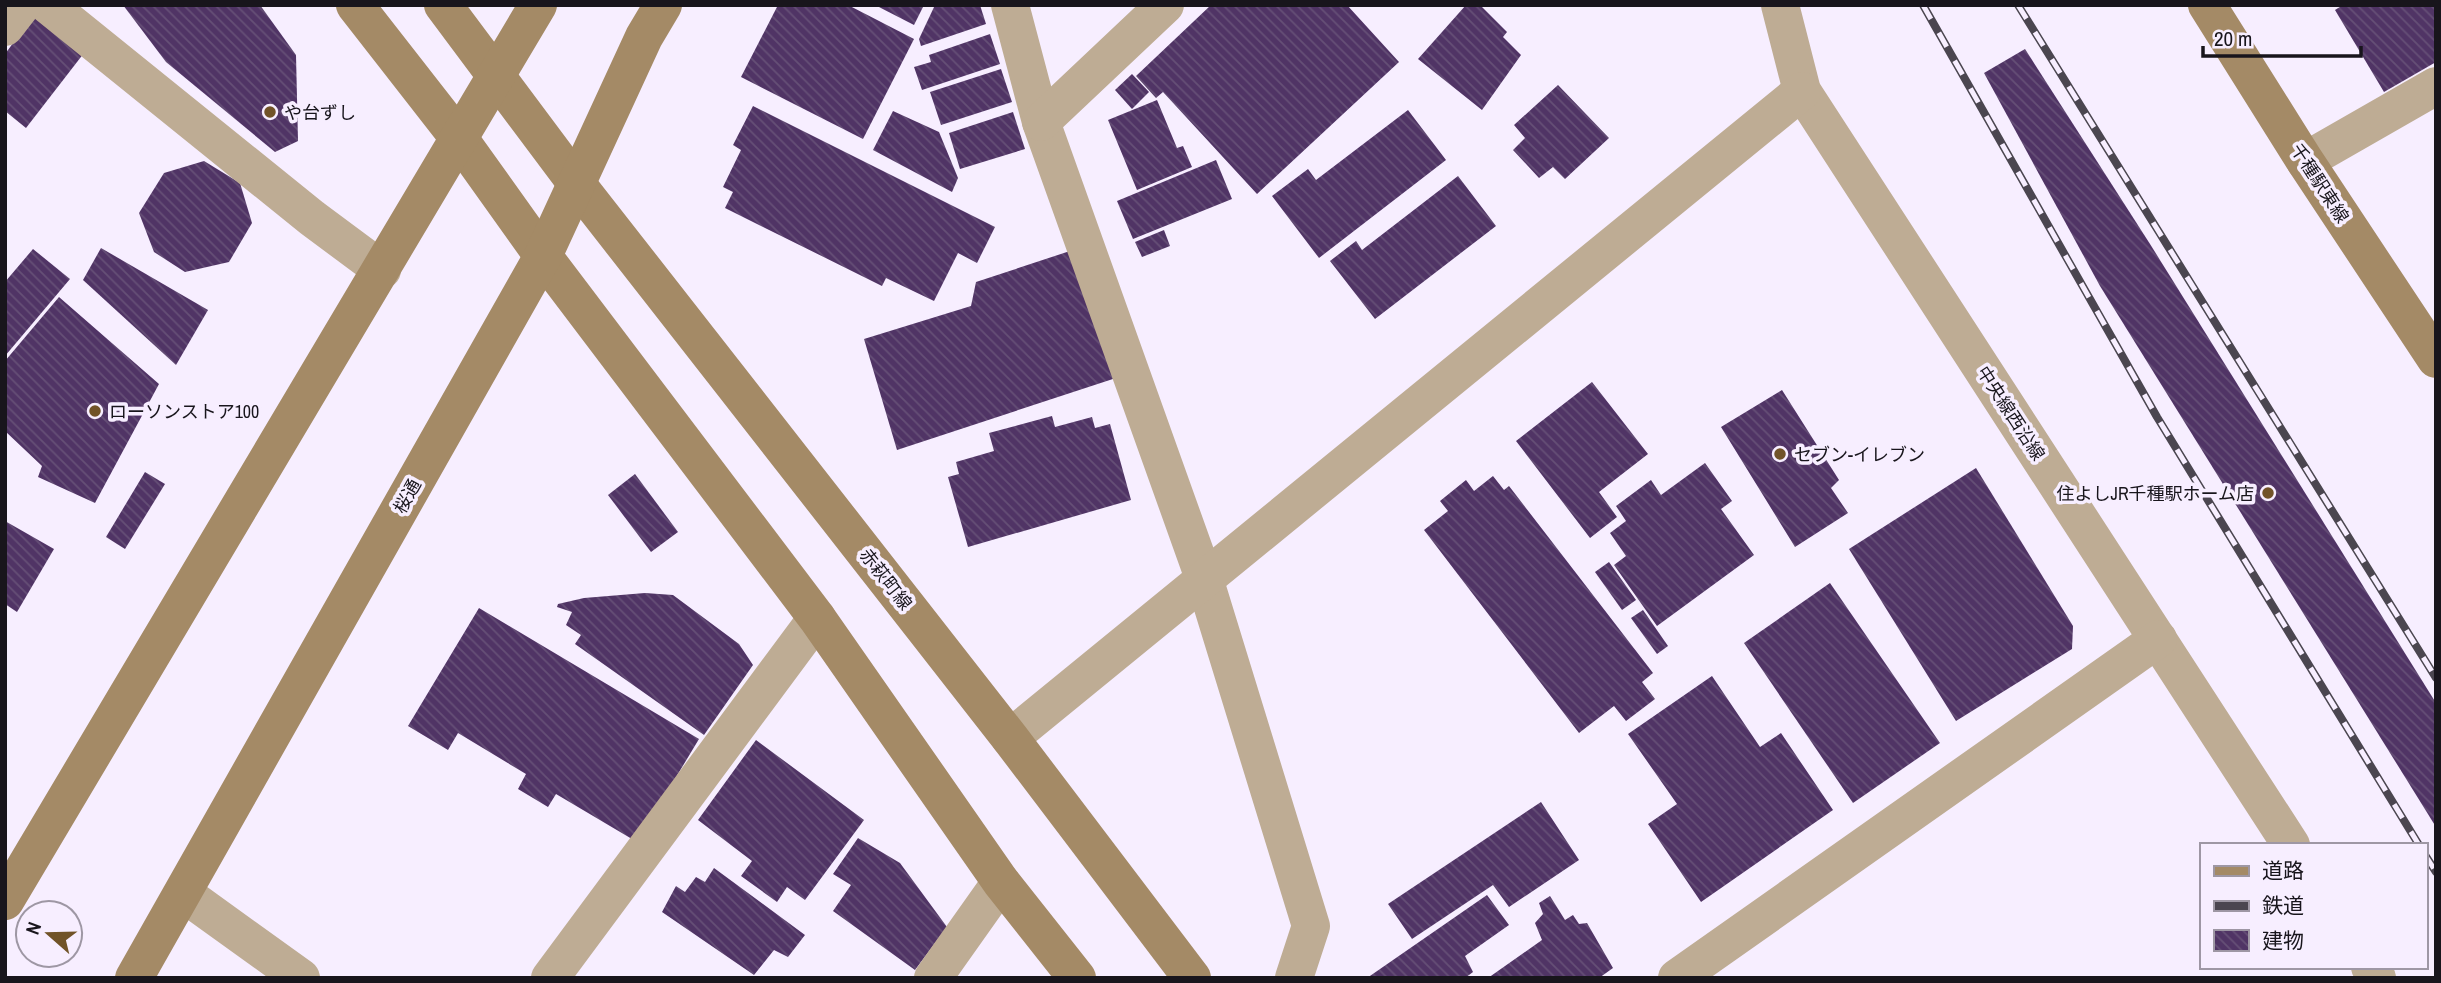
<svg xmlns="http://www.w3.org/2000/svg" width="2441" height="983" font-family="'Archivo Narrow','Noto Sans JP',sans-serif">
  <style>
    .building { fill: url(#building-back-hatch) }
    .lines { fill: none; stroke-linecap: round; stroke-linejoin: round }
    .street { stroke: #beac94; stroke-width: 38 }
    .secondary { stroke: #a48a66; stroke-width: 38 }
    .rail-casing { stroke: #4b4650; stroke-width: 8 }
    .rail { stroke: #f7eeff; stroke-width: 5; stroke-dasharray: 16; stroke-linecap: butt }
    .poi-dot { fill: #715328; stroke: #f7eeff; stroke-width: 2.5 }
    .labels { text-anchor: middle; dominant-baseline: central; stroke-width: 7; stroke-linejoin: round; paint-order: stroke }
    .poi-label { font-size: 18px; fill: #18151c; stroke: #f7eeff; text-anchor: start }
    .street-label { font-size: 18px; fill: #18151c; stroke: #f7eeff }
  </style>
  <defs>
    <pattern id="building-back-hatch" width="6" height="6" patternUnits="userSpaceOnUse" patternTransform="scale(1.75)"><rect width="6" height="6" fill="#503465"/><path d="M-1 5l2 2M0 0l6 6M5-1l2 2" fill="none" stroke="#654f76"/></pattern>
  </defs>
  <rect width="100%" height="100%" fill="#f7eeff"/>
  <g class="building">
    <path d="M123,5H260L296,55L298,141L275,152L166,62Z"/>
    <path d="M778,5H848L914,39L863,139L741,77Z"/>
    <path d="M875,5H924L914,25Z"/>
    <path d="M935,5H980L986,24L921,46L919,39Z"/>
    <path d="M1211,5H1347L1399,62L1257,194L1163,92L1156,98L1136,76Z"/>
    <path d="M1466,5H1480L1507,32L1503,37L1521,55L1482,110L1418,59Z"/>
    <path d="M2343,5H2436V62L2384,92L2335,10Z"/>
    <path d="M36,12L84,53L26,128L5,111V54Z"/>
    <path d="M990,34L1000,64L922,90L914,67L931,62L929,55Z"/>
    <path d="M2025,49L2150,244L2436,703V827L2100,286L1984,73Z"/>
    <path d="M1001,69L1012,102L941,125L930,92Z"/>
    <path d="M1132,74L1149,92L1132,109L1115,90Z"/>
    <path d="M1558,85L1609,138L1565,179L1553,167L1539,178L1513,150L1525,138L1514,125Z"/>
    <path d="M1157,100L1177,148L1183,146L1192,167L1137,190L1108,120Z"/>
    <path d="M753,106L995,227L977,263L958,253L934,301L886,278L882,286L725,208L733,192L723,187L741,150L733,145Z"/>
    <path d="M1408,110L1446,160L1319,258L1272,196L1308,169L1316,180Z"/>
    <path d="M893,111L939,132L958,178L952,192L873,150Z"/>
    <path d="M1013,112L1025,149L960,169L949,133Z"/>
    <path d="M1216,160L1232,199L1133,239L1117,201Z"/>
    <path d="M204,161L240,183L252,223L229,262L185,272L154,252L139,213L164,173Z"/>
    <path d="M1458,176L1496,226L1375,319L1330,261L1356,241L1362,250Z"/>
    <path d="M1164,230L1170,246L1142,257L1135,242Z"/>
    <path d="M101,248L208,310L176,365L83,280Z"/>
    <path d="M33,249L70,279L5,356V282Z"/>
    <path d="M1076,249L1119,377L897,450L864,339L971,306L976,282Z"/>
    <path d="M59,297L159,384L95,503L38,477L42,466L5,431V361Z"/>
    <path d="M1592,382L1648,454L1599,492L1617,517L1590,538L1516,441Z"/>
    <path d="M1782,390L1839,480L1831,488L1848,513L1795,547L1721,427Z"/>
    <path d="M1052,416L1055,427L1092,417L1095,428L1110,424L1131,500L968,547L948,477L959,474L956,462L994,451L989,433Z"/>
    <path d="M1705,463L1732,501L1721,509L1754,555L1657,626L1614,565L1626,556L1610,533L1626,521L1616,506L1651,480L1661,495Z"/>
    <path d="M1976,468L2073,626L2072,649L1956,721L1849,549Z"/>
    <path d="M145,472L165,484L125,549L106,537Z"/>
    <path d="M635,474L678,532L651,552L608,495Z"/>
    <path d="M1493,476L1504,490L1509,486L1653,673L1642,682L1655,699L1626,721L1614,706L1579,733L1424,530L1448,511L1440,501L1466,480L1474,491Z"/>
    <path d="M5,521L54,549L17,612L5,604Z"/>
    <path d="M1609,562L1636,600L1622,610L1595,572Z"/>
    <path d="M1830,583L1940,743L1853,803L1744,643Z"/>
    <path d="M645,593L673,595L739,644L753,665L704,735L575,644L581,635L566,625L572,612L557,607L558,604L584,598Z"/>
    <path d="M479,608L699,739L637,842L556,794L548,807L518,789L526,774L458,733L448,750L408,726Z"/>
    <path d="M1643,610L1668,646L1657,654L1631,618Z"/>
    <path d="M1712,676L1760,747L1781,733L1833,810L1701,902L1648,824L1677,804L1628,734Z"/>
    <path d="M756,740L864,820L805,900L787,887L777,902L741,876L752,861L698,820Z"/>
    <path d="M1541,802L1579,860L1509,907L1493,885L1412,939L1388,904Z"/>
    <path d="M858,838L900,863L947,927L915,970L833,911L851,885L833,874Z"/>
    <path d="M714,868L805,935L788,957L774,950L754,975L662,912L676,886L685,892L696,877L705,882Z"/>
    <path d="M1487,895L1509,925L1465,956L1473,972L1465,978H1367Z"/>
    <path d="M1550,896L1565,920L1573,915L1579,924L1587,923L1613,968L1599,978H1488L1542,940L1535,923L1543,914L1539,903Z"/>
  </g>
  <g class="lines">
    <g class="street">
      <path d="M48,5L312,218L382,270"/>
      <path d="M1010,5L1041,122L1204,578L1311,926L1294,978"/>
      <path d="M1780,5L1802,91L2291,845"/>
      <path d="M5,27L22,5"/>
      <path d="M1041,122L1165,5"/>
      <path d="M2305,161L2436,86"/>
      <path d="M1010,738L1802,91"/>
      <path d="M183,893L301,978"/>
      <path d="M2370,967L2377,978"/>
      <path d="M550,978L817,618"/>
      <path d="M933,978L1001,882"/>
      <path d="M1677,978L2158,639"/>
    </g>
    <g class="secondary">
      <path d="M355,5L458,137L543,256L817,618L1001,882L1077,978"/>
      <path d="M443,5L576,183L1010,738L1192,978"/>
      <path d="M2207,5L2305,161L2436,359"/>
      <path d="M5,901L538,5"/>
      <path d="M134,978L543,256L644,37L663,5"/>
    </g>
    <defs>
      <g id="rail">
        <path d="M1923,5L2157,417L2419,845"/>
        <path d="M2018,5L2436,678"/>
        <path d="M2425,855L2436,872"/>
      </g>
    </defs>
    <use href="#rail" class="rail-casing"/>
    <use href="#rail" class="rail"/>
  </g>
  <g class="poi-dot">
    <circle cx="270" cy="112" r="7"/>
    <circle cx="95" cy="411" r="7"/>
    <circle cx="1780" cy="454" r="7"/>
    <circle cx="2268" cy="493" r="7"/>
  </g>
  <g class="labels">
    <g class="poi-label">
      <text x="284" y="112">や台ずし</text>
      <text x="109" y="411">ローソンストア100</text>
      <text x="1794" y="454">セブン-イレブン</text>
      <text x="2254" y="493" text-anchor="end">住よしJR千種駅ホーム店</text>
    </g>
    <g class="street-label">
      <text transform="translate(2320 183) rotate(57)">千種駅東線</text>
      <text transform="translate(2011 413) rotate(57)">中央線西沿線</text>
      <text transform="translate(407 496) rotate(-61)">桜通</text>
      <text transform="translate(886 579) rotate(52)">赤萩町線</text>
    </g>
  </g>
  <rect width="2441" height="983" fill="none" stroke="#18151c" stroke-width="14"/>
  <rect x="2200" y="843" width="228" height="126" fill="#f7eeff" stroke="#9e97a4" stroke-width="2"/>
  <rect x="2214" y="866" width="35" height="10" fill="#a48a66" stroke="#9e97a4" stroke-width="2"/>
  <text x="2262" y="878" font-size="21" fill="#18151c">道路</text>
  <rect x="2214" y="901" width="35" height="10" fill="#4b4650" stroke="#9e97a4" stroke-width="2"/>
  <text x="2262" y="913" font-size="21" fill="#18151c">鉄道</text>
  <rect x="2214" y="930" width="35" height="21" fill="url(#building-back-hatch)" stroke="#9e97a4" stroke-width="2"/>
  <text x="2262" y="948" font-size="21" fill="#18151c">建物</text>
  <g transform="translate(49 934) rotate(290)"><circle r="33" fill="#f7eeff" stroke="#9e97a4" stroke-width="2"/>
  <path d="M0-5L12 26L0 18L-12 26Z" fill="#715328"/>
  <text y="-10" font-size="19" font-weight="bold" text-anchor="middle" fill="#18151c">N</text>
  </g>
  <path d="M2203 46v10h158v-10" fill="none" stroke="#18151c" stroke-width="3.5"/>
  <text x="2214" y="46" font-size="21" fill="#18151c" stroke="#f7eeff" stroke-width="5" paint-order="stroke">20 m</text>
</svg>
